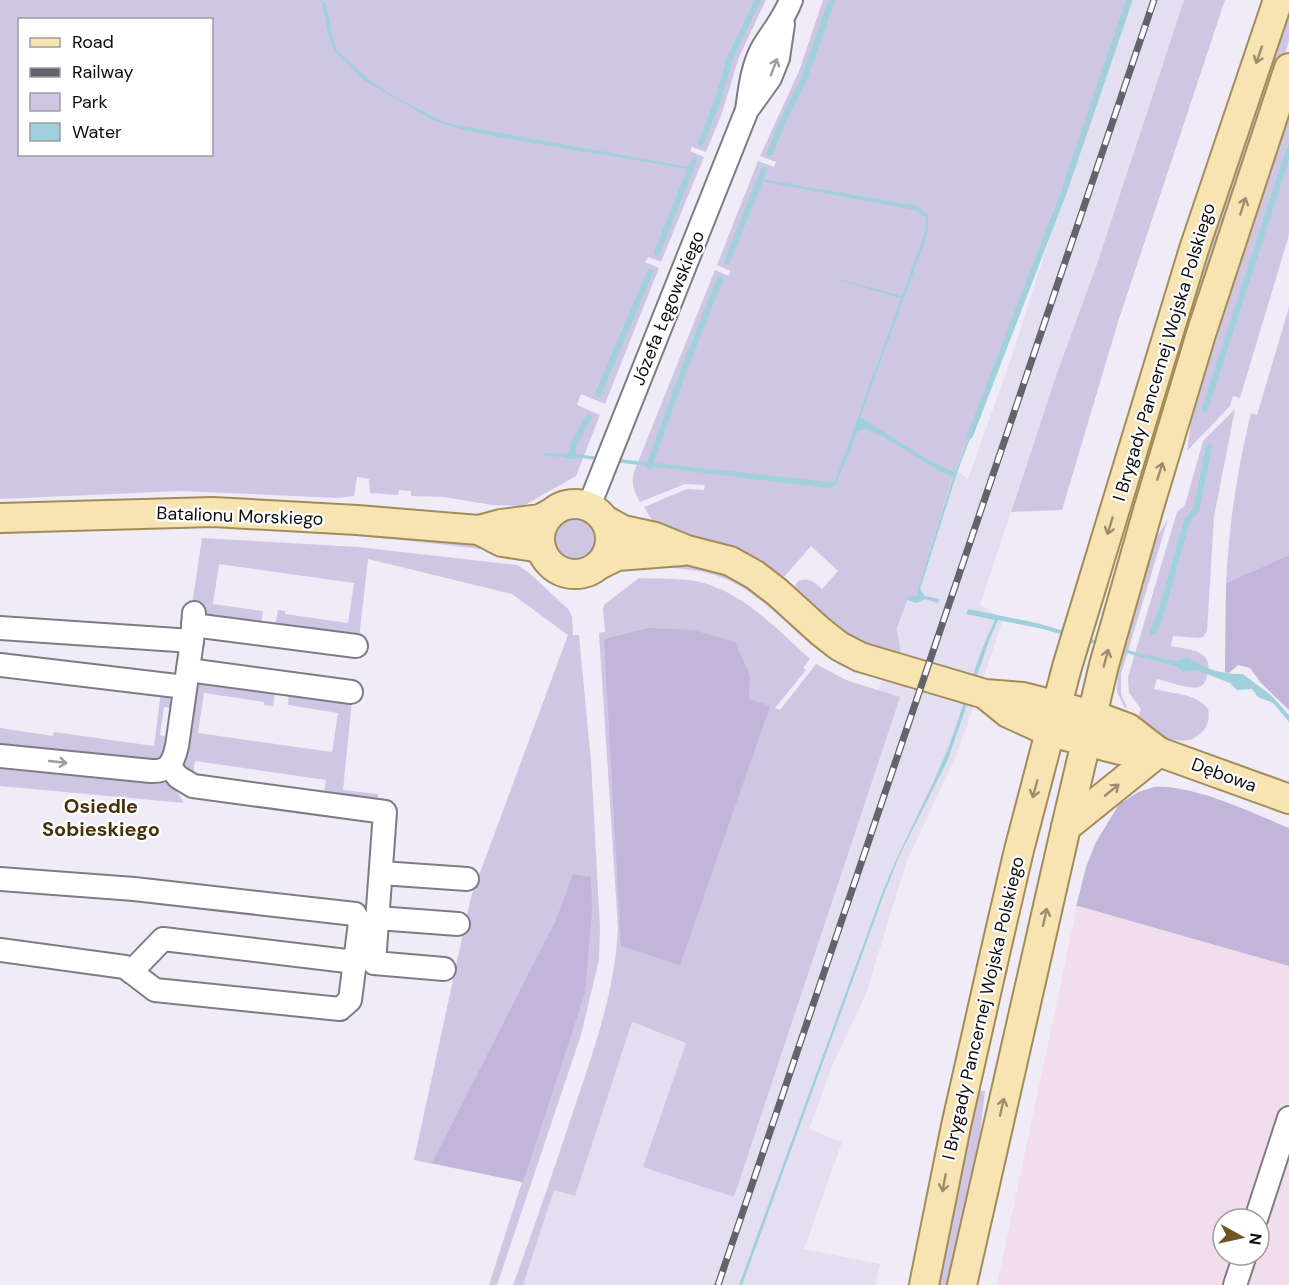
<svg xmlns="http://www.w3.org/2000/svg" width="1289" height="1285" font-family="'DM Sans',sans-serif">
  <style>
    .built { fill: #e4def1 }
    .industrial { fill: #f1ddec; fill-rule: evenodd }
    .green { fill: #cfc6e4; fill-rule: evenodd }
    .forest { fill: #c1b6da }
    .water { fill: #a1d0dd }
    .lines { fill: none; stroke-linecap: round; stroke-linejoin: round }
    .stream { stroke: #a1d0dd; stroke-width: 6 }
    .minor-casing { stroke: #7e7b86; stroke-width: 26 }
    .major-casing { stroke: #a28c58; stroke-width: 32 }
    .minor { stroke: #fff; stroke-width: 22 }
    .major { stroke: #f8e4b2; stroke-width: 28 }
    .rail-casing { stroke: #64626a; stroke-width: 7 }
    .rail { stroke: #fff; stroke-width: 4.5; stroke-dasharray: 14; stroke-linecap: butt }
    .oneway { stroke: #9a8d71 }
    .oneway2 { stroke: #9e9d9f }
    .labels { text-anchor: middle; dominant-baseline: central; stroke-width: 4.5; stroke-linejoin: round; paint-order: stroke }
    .street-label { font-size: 18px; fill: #0c0b0f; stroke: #fff }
    .neighbourhood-label { font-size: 20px; font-weight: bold; fill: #47300b; stroke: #fff }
  </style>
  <rect width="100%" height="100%" fill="#efecf8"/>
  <path class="built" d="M1133,0H1184L1098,261L1056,376L980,605L1003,619L984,676L957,754L906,863L866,994L833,1064L809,1129L842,1142L804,1249L880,1264L876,1285H523L554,1190L575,1196L631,1022L686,1043L644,1167L734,1197L836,820L951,466L968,479L1012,356L1069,177L1083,146Z"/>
  <path class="industrial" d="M1077,906L1289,966V1285H997ZM1223,1219H1259V1255H1223Z"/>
  <g class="green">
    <path d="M0,0H766L739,57L722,113L706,152L692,147L690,151L704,157L661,262L648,257L645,262L659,268L605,404L581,394L577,405L600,415L576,476L523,506L492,505L444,497L411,496V491L399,490L398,495L370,493L369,479L357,477L354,496L338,498L181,491L0,499ZM20,20H212V154H20Z"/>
    <path d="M823,0H1133L1083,146L1069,177L1062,188L985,399L951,481L918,588L917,597L909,595L908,598L897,629L901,654L900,658L888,655L846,635L794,590L797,582C808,576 814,582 822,589L838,571L811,546L785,576L780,577L758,560L733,547L689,537L655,525L644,507L687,489L704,490L705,485L685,484L640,502C634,491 631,484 634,472L715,270L729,276L730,271L717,265L758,161L774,167L776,162L760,156L799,71Z"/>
    <path d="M1184,0H1225L1118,322L1062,510L1011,512L1056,376L1098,261Z"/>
    <path d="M1289,0V41L1192,337L1183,334L1192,294Z"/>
    <path d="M1289,105V235L1240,398L1233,396L1230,406L1187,451L1194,399Z"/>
    <path d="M1289,307V555L1226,583C1229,525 1237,470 1251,413L1257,415Z"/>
    <path d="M1235,409L1214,517L1207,631L1203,637L1199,638L1173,636L1171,646C1189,650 1215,649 1207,676C1206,681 1203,686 1199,687C1190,690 1166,681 1157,679L1154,689C1172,694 1197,693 1208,709C1210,717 1208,726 1202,732C1183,752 1156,733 1137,722L1141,709L1129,693L1128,677L1177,512L1185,505L1203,441Z"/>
    <circle cx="576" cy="539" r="22"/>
    <path d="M1168,519L1121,674V694L1126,705V710L1117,692L1118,665L1146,563L1154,542Z"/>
    <path d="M144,523L361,531L508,548L507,552C405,540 303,528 200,526C133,525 66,531 0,534V530Z"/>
    <path d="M202,538L358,547L517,565L528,572L568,609L572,616L573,635H579L591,761L600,928L599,960L581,1035L497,1285H489L522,1182L414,1160L471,897L568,635L512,594L368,559L359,638L275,626L278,610L285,611V614L348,623L354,583L219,564L213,604L263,611L261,624L212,617L191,612Z"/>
    <path d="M680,563L714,569L737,579L894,678L892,682C872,676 851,672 832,660C815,650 801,636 786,622C737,578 718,569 651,567Z"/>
    <path d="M639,578C658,579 677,578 695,581C742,590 776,629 810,659L803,668L806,670L775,708L780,710L816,664L846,680L900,697L734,1197L643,1167L686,1043L632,1022L575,1196L554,1190L523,1285H513C535,1226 555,1166 575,1106C595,1047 615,990 618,928L599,633L605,632L603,609L605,604Z"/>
    <path d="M199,681L275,690L273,706L264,705V702L204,693L198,733L332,752L338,713L288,705L289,692L352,701L343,790L378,794V798L326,794L324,792L326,780L195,761L193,774L187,773L181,763L192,688Z"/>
    <path d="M161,692L170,697L171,708L164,707L160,735L167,737L166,751L159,761L0,750V728L53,736L54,732L154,746Z"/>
    <path d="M0,769L149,783V774C171,776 173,785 184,803L0,786Z"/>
    <path d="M976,1090L985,1091L977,1162L952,1285H936Z"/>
  </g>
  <g class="forest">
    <path d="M1289,555V710L1261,683L1250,668L1238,665L1229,673L1225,672V659L1226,583Z"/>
    <path d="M649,628L693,630L735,642L750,676L749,699L770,706L680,965L621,946L604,639Z"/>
    <path d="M1154,787C1192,784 1253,813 1289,828V966L1078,906L1076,907L1086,867L1096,842L1121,801L1123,802L1138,792Z"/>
    <path d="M573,874L591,877L592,910L585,993L523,1182L432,1163L556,920Z"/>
  </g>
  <g class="water">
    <path d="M321,0L325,2L336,49L367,78L394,97L446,123L694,168V170L502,138L464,130L433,120L365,81L335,52L330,42Z"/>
    <path d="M757,178L917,206L928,215V230L924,244L860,417L932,462L955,472L971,432L973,431L957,473L920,589L925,596L940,599L938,603L925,599L917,603L907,600L909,595L917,596L918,588L953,477L941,472L882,436L866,429L858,431L835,486L827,488L573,457L544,456V453L574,454L827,482L835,481L901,298L838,280V279L902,296L925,231L926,218L915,210L756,180Z"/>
    <path d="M968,609L1037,623L1145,655L1178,661L1187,657C1202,668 1225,675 1243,674L1271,695L1289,715V722L1273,703L1258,697L1252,689L1237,690L1230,683L1196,670L1183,672L1177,666L1144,658L1043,629L998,620L989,641L947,762L900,854L883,897L742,1285H739L881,896C899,849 924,805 944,758C963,713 973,664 995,620L966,614Z"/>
  </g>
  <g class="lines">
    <g class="stream">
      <path d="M701,143L717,103L730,58L758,0"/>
      <path d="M770,153L782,123L804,79L832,0"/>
      <path d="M657,253L694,160"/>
      <path d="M727,262L764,170"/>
      <path d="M598,394L650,272"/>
      <path d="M1205,409L1289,150"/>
      <path d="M970,436L1065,189L1129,0"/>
      <path d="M569,456H573V445L589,417"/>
      <path d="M649,466L684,370L720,279"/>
      <path d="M1153,632L1162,610L1187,521L1196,510L1209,447"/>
    </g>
    <defs>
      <g id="minor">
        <path d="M750,106L770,78L778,58L783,24"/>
        <path d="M589,506L747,110C750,89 752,68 762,49C772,32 784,19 791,0"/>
        <path d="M193,625L356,646"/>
        <path d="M0,628L192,641"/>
        <path d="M0,665L185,687"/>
        <path d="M188,670L351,692"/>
        <path d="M0,756L151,771C169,772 173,763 177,746L192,641L194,613"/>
        <path d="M170,767L178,777L193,786L385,812L374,963L444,969"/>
        <path d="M381,873L467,879"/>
        <path d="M0,879L134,889L355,914L360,923L350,1000L340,1009L155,990L125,967L0,950"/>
        <path d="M377,918L458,924"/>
        <path d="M131,972L163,939L355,962"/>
        <path d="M1256,1219L1289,1118"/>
        <path d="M1235,1285L1245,1255"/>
      </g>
      <g id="major">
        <circle cx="575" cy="539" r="35"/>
        <path d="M0,518L213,512L357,520L479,530L501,524L540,519L553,512"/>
        <path d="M605,520L623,530L655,537L687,550L730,561L755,575L777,592L820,631L839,646L860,657L985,694L1023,697L1093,715L1128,728L1159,752"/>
        <path d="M479,530L502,542L535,547L542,551"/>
        <path d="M599,565L617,556L682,551"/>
        <path d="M986,695L1008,713L1050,732L1120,750L1159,752L1289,799"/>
        <path d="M1066,827L1159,752"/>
        <path d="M924,1285L956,1126L996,949L1019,850L1067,667L1194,249L1278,0"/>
        <path d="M962,1285L1066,827L1104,665L1149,507L1201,334L1289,68"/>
      </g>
    </defs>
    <use href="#minor" class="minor-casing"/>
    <use href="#major" class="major-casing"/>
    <use href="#minor" class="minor"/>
    <use href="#major" class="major"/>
    <defs>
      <path id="rail" d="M718,1285L1154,0"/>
    </defs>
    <use href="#rail" class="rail-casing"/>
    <use href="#rail" class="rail"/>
  </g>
  <defs><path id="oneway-shaft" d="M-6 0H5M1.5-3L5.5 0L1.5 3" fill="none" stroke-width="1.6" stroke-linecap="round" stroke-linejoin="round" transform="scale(1.5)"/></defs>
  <g class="oneway">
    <use href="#oneway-shaft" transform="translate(1259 55) rotate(109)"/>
    <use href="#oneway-shaft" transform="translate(1243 206) rotate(-72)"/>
    <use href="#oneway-shaft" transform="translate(1160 471) rotate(-73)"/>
    <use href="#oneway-shaft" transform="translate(1110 526) rotate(107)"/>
    <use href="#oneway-shaft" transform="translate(1106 658) rotate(-75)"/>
    <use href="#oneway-shaft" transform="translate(1035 789) rotate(105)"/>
    <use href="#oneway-shaft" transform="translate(1112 790) rotate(-39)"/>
    <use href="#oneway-shaft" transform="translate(1045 917) rotate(-77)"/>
    <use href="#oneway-shaft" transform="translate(1002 1107) rotate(-77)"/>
    <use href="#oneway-shaft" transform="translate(944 1183) rotate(101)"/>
  </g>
  <g class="oneway2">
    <use href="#oneway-shaft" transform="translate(774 67) rotate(-69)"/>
    <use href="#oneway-shaft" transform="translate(58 762) rotate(6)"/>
  </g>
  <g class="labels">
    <g class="street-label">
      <text transform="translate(668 308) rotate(-68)">Józefa Łęgowskiego</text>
      <text transform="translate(1164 352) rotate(-73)">I Brygady Pancernej Wojska Polskiego</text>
      <text transform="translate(240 516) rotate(2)">Batalionu Morskiego</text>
      <text transform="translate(1224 775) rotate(20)">Dębowa</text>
      <text transform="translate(983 1008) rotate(-77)">I Brygady Pancernej Wojska Polskiego</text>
    </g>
    <g class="neighbourhood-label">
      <text x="101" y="806">Osiedle<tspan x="101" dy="23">Sobieskiego</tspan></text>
    </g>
  </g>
  <rect x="18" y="18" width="195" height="138" fill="#ffffff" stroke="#9e9d9f" stroke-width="1.5"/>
  <rect x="30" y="38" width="30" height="9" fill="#f8e4b2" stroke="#9e9d9f" stroke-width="1.5"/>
  <text x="72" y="48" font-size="18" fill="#0c0b0f">Road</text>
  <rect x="30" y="68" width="30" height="9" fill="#64626a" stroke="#9e9d9f" stroke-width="1.5"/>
  <text x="72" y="78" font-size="18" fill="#0c0b0f">Railway</text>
  <rect x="30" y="93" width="30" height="18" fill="#cfc6e4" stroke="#9e9d9f" stroke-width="1.5"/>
  <text x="72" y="108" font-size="18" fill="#0c0b0f">Park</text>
  <rect x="30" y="123" width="30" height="18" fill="#a1d0dd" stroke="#9e9d9f" stroke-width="1.5"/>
  <text x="72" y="138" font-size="18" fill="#0c0b0f">Water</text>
  <g transform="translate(1241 1237) rotate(98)"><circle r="28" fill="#ffffff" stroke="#9e9d9f" stroke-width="1.5"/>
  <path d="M0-4.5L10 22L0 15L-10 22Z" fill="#715328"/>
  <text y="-9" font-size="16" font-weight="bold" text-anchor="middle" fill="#0c0b0f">N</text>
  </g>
</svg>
